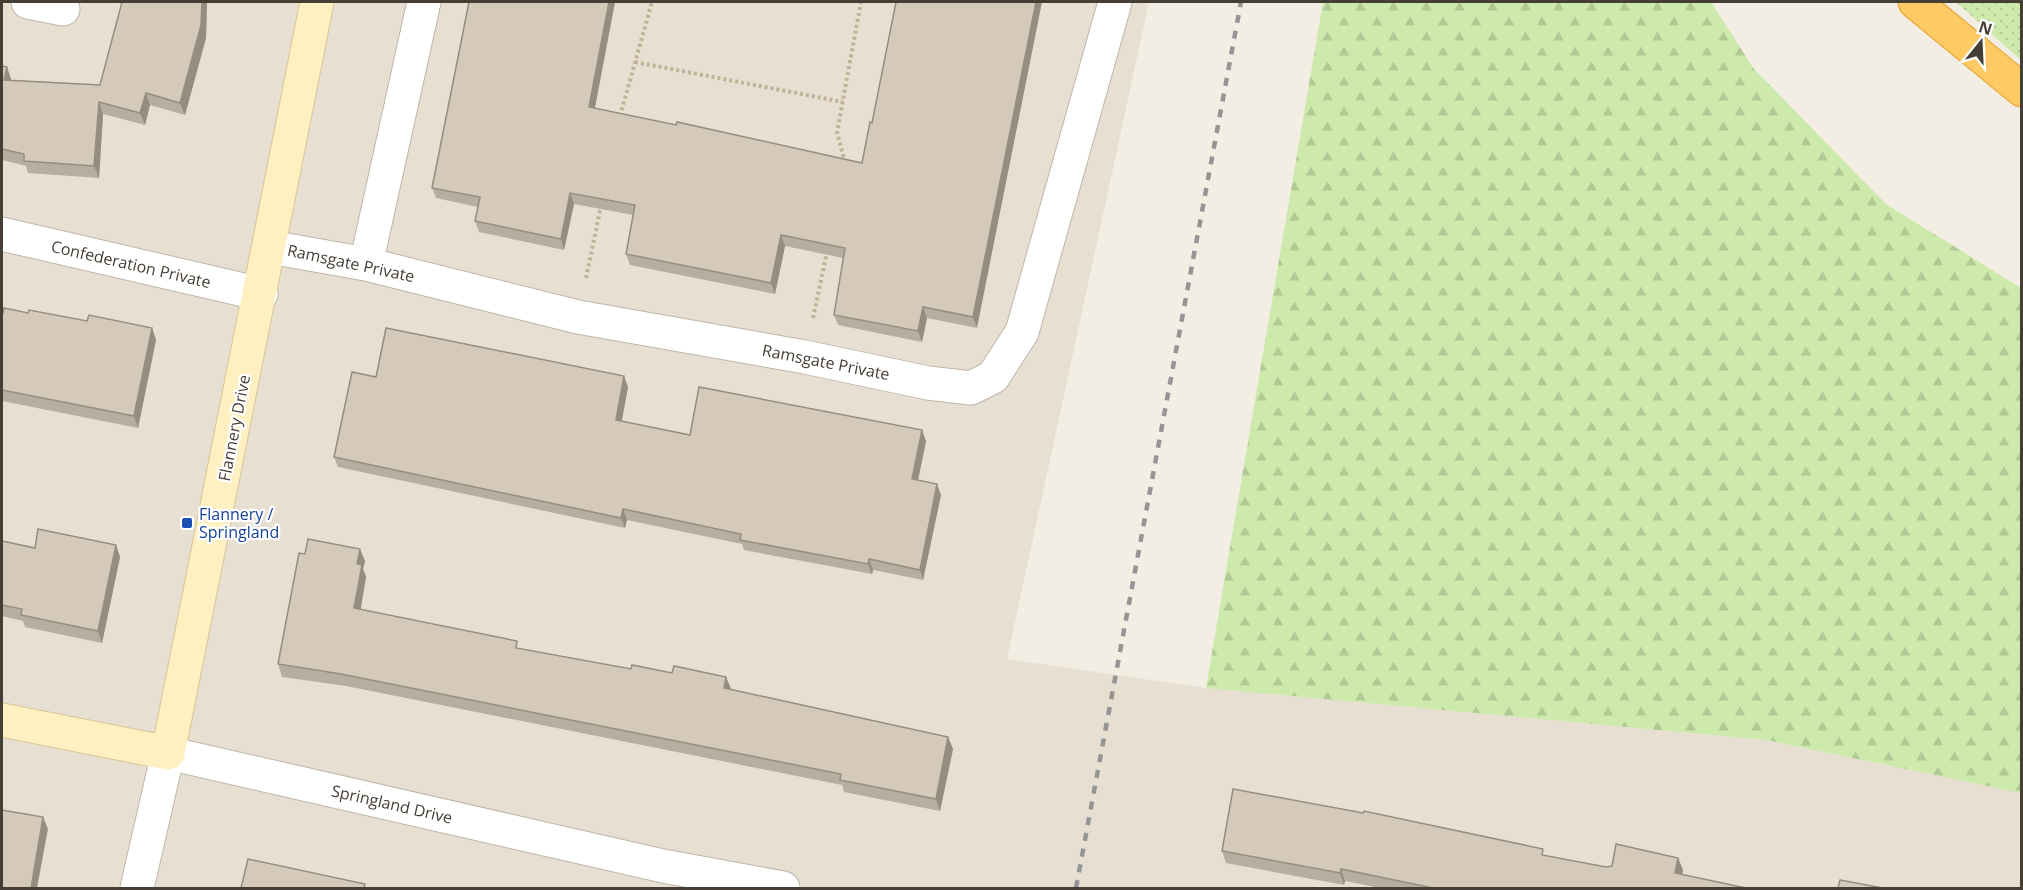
<svg xmlns="http://www.w3.org/2000/svg" width="2023" height="890" font-family="'Open Sans',sans-serif">
  <style>
    .residential { fill: #e7e0d2 }
    .grass { fill: url(#grass-dots) }
    .forest { fill: url(#forest-firs) }
    .lines { fill: none; stroke-linecap: round; stroke-linejoin: round }
    .street-casing { stroke: #bfb6a7; stroke-width: 35 }
    .secondary-casing { stroke: #d8c594; stroke-width: 35 }
    .highway-casing { stroke: #e4a02e; stroke-width: 35 }
    .path { stroke: #c1b297; stroke-width: 4; stroke-dasharray: 3 3; stroke-linecap: butt }
    .street { stroke: #fff; stroke-width: 33 }
    .secondary { stroke: #fff0c2; stroke-width: 33 }
    .highway { stroke: #ffca63; stroke-width: 33 }
    .rail { stroke: #959595; stroke-width: 4.5; stroke-dasharray: 8 8; stroke-linecap: butt }
    .wall { fill: #b7ae9f }
    .shaded-wall { fill: #958d82 }
    .building { fill: #d5cab9; stroke: #958d82; stroke-width: 1.5 }
    .transit-dot { fill: #1a4fb4; stroke: #fff; stroke-width: 2 }
    .labels { text-anchor: middle; dominant-baseline: central; stroke-width: 4.5; stroke-linejoin: round; paint-order: stroke }
    .street-label { font-size: 16px; fill: #453e34; stroke: #fff }
    .transit-label { font-size: 16px; fill: #164399; stroke: #fff; text-anchor: start }
  </style>
  <defs>
    <pattern id="grass-dots" width="8" height="8" patternUnits="userSpaceOnUse" patternTransform="scale(1.5)"><rect width="8" height="8" fill="#cde9ab"/><path d="M2 2h.1M6 6h.1" fill="none" stroke="#b1c994" stroke-width="1.8" stroke-linecap="round"/></pattern>
    <pattern id="forest-firs" width="22" height="20" patternUnits="userSpaceOnUse" patternTransform="scale(1.5)"><rect width="22" height="20" fill="#cde9ab"/><path d="M5 1l3.5 6h-7zM16 11l3.5 6h-7z" fill="#b1c994"/></pattern>
  </defs>
  <rect width="100%" height="100%" fill="#f3eee4"/>
  <path class="residential" d="M2,2H1149L1007,659L1206,688L1766,740L2022,793L2021,888H2Z"/>
  <path class="grass" d="M1956,2H2021V60Z"/>
  <path class="forest" d="M1323,2H1711L1754,69L1886,204L2021,288V793L1766,740L1206,688Z"/>
  <g class="lines">
    <defs>
      <g id="street">
        <path d="M28,2L63,9"/>
        <path d="M2,234L261,294"/>
        <path d="M270,247L366,264L578,317L805,357L928,383L971,388L993,377L1022,332L1115,2"/>
        <path d="M366,264L424,2"/>
        <path d="M137,888L168,753L663,866L783,888"/>
      </g>
      <path id="secondary" d="M2,720L168,753L317,2"/>
      <path id="highway" d="M1915,2L2022,90"/>
    </defs>
    <use href="#street" class="street-casing"/>
    <use href="#secondary" class="secondary-casing"/>
    <use href="#highway" class="highway-casing"/>
    <g class="path">
      <path d="M635,62L843,102"/>
      <path d="M620,116L652,2"/>
      <path d="M845,163L837,132L861,2"/>
      <path d="M586,278L601,206"/>
      <path d="M813,318L827,252"/>
    </g>
    <use href="#street" class="street"/>
    <use href="#secondary" class="secondary"/>
    <use href="#highway" class="highway"/>
    <path class="rail" d="M1076,888L1241,2"/>
  </g>
  <g class="wall">
    <path d="M122,2H207L206,38L185,115L150,105L145,125L103,114L99,178L28,173L26,166L2,160V66L11,79V80L100,85Z"/>
    <path d="M469,2H615L595,108L862,163L872,123L896,2L977,328L927,318L922,342L838,325L834,315L843,258L785,246L775,294L630,265L626,254L633,215L574,204L564,250L479,232L475,221L478,207L436,198L432,188Z"/>
    <path d="M2,312L28,313L87,321L152,328L156,340L138,428L2,401Z"/>
    <path d="M376,377L628,387L621,421L690,435L926,441L918,480L941,495L923,580L873,570L872,574L744,550L742,544L627,520L625,528L338,467L334,457Z"/>
    <path d="M2,541L35,548L116,545L120,557L102,643L25,627L23,621L2,616Z"/>
    <path d="M365,561L363,569L366,577L360,609L520,649L631,669L726,677L731,689L948,737L953,749L940,811L844,792L842,785L346,686L282,677L278,664Z"/>
    <path d="M1222,851L1545,855L1606,867L1678,858L1683,870L1682,874L1746,888H1380L1345,881L1344,885L1226,863Z"/>
  </g>
  <g class="shaded-wall">
    <path d="M202,2H207L206,38L185,115L180,103Z"/>
    <path d="M609,2H615L593,117L589,107Z"/>
    <path d="M1036,2H1042L977,328L973,317Z"/>
    <path d="M7,67L11,79L8,92L4,80Z"/>
    <path d="M146,93L150,105L145,125L140,113Z"/>
    <path d="M99,102L103,114L99,178L94,166Z"/>
    <path d="M570,193L574,204L564,250L561,239Z"/>
    <path d="M781,235L785,246L775,294L771,283Z"/>
    <path d="M923,307L927,318L922,342L918,331Z"/>
    <path d="M152,328L156,340L138,428L134,416Z"/>
    <path d="M624,376L628,387L620,431L616,420Z"/>
    <path d="M922,430L926,441L916,490L912,479Z"/>
    <path d="M937,484L941,495L923,580L920,570Z"/>
    <path d="M623,509L627,520L625,528L621,518Z"/>
    <path d="M116,545L120,557L102,643L98,631Z"/>
    <path d="M360,549L365,561L363,569L366,577L359,620L354,608L357,564Z"/>
    <path d="M869,559L873,570L872,574L868,564Z"/>
    <path d="M726,677L731,689L728,700L724,688Z"/>
    <path d="M948,737L953,749L940,811L936,799Z"/>
    <path d="M43,817L48,829L37,888H31Z"/>
    <path d="M1678,858L1683,870L1680,885L1675,873Z"/>
    <path d="M1341,869L1345,881L1344,885L1340,873Z"/>
  </g>
  <g class="building">
    <path d="M122,2H202L201,25L180,103L146,93L140,113L99,102L94,166L24,161V154L2,149V66L7,67L4,80L100,85Z"/>
    <path d="M469,2H609L589,107L676,125L677,122L862,163L870,122L872,123L896,2H1036L973,317L923,307L918,331L834,315L845,248L781,235L771,283L626,254L635,205L570,193L561,239L475,221L480,197L432,188Z"/>
    <path d="M4,308L28,313L29,310L87,321L89,315L152,328L134,416L2,390V312L3,313Z"/>
    <path d="M386,328L624,376L616,420L690,435L699,387L922,430L912,479L937,484L920,570L869,559L868,564L740,540L741,534L623,509L621,518L334,457L352,372L376,377Z"/>
    <path d="M38,529L116,545L98,631L21,615L22,609L2,605V541L35,548Z"/>
    <path d="M308,539L360,549L357,564L362,565L354,608L517,641L516,648L631,669L632,665L672,673L674,666L726,677L724,688L948,737L936,799L840,780L841,774L341,674L278,664L299,553L305,554Z"/>
    <path d="M1233,789L1363,813L1364,811L1543,849L1542,855L1606,867L1612,866L1616,844L1678,858L1675,873L1746,888H1433L1341,869L1340,873L1222,851Z"/>
    <path d="M2,810L43,817L31,888H2Z"/>
    <path d="M248,859L365,884L364,888H241Z"/>
    <path d="M1840,880L1883,888H1838Z"/>
  </g>
  <rect class="transit-dot" x="181" y="517" width="12" height="12" rx="3"/>
  <g class="labels">
    <g class="street-label">
      <text transform="translate(351 263) rotate(12)">Ramsgate Private</text>
      <text transform="translate(131 264) rotate(13)">Confederation Private</text>
      <text transform="translate(826 362) rotate(11)">Ramsgate Private</text>
      <text transform="translate(234 428) rotate(-79)">Flannery Drive</text>
      <text transform="translate(392 804) rotate(13)">Springland Drive</text>
    </g>
    <g class="transit-label">
      <text x="199" y="514">Flannery /<tspan x="199" dy="18">Springland</tspan></text>
    </g>
  </g>
  <rect width="2023" height="890" fill="none" stroke="#453e34" stroke-width="6"/>
  <g transform="translate(1981 42) rotate(18)" stroke="#ffffff" stroke-width="4.5" paint-order="stroke">
  <path d="M0-4.5L10 22L0 15L-10 22Z" fill="#453e34"/>
  <text y="-9" font-size="16" font-weight="bold" text-anchor="middle" fill="#453e34">N</text>
  </g>
</svg>
